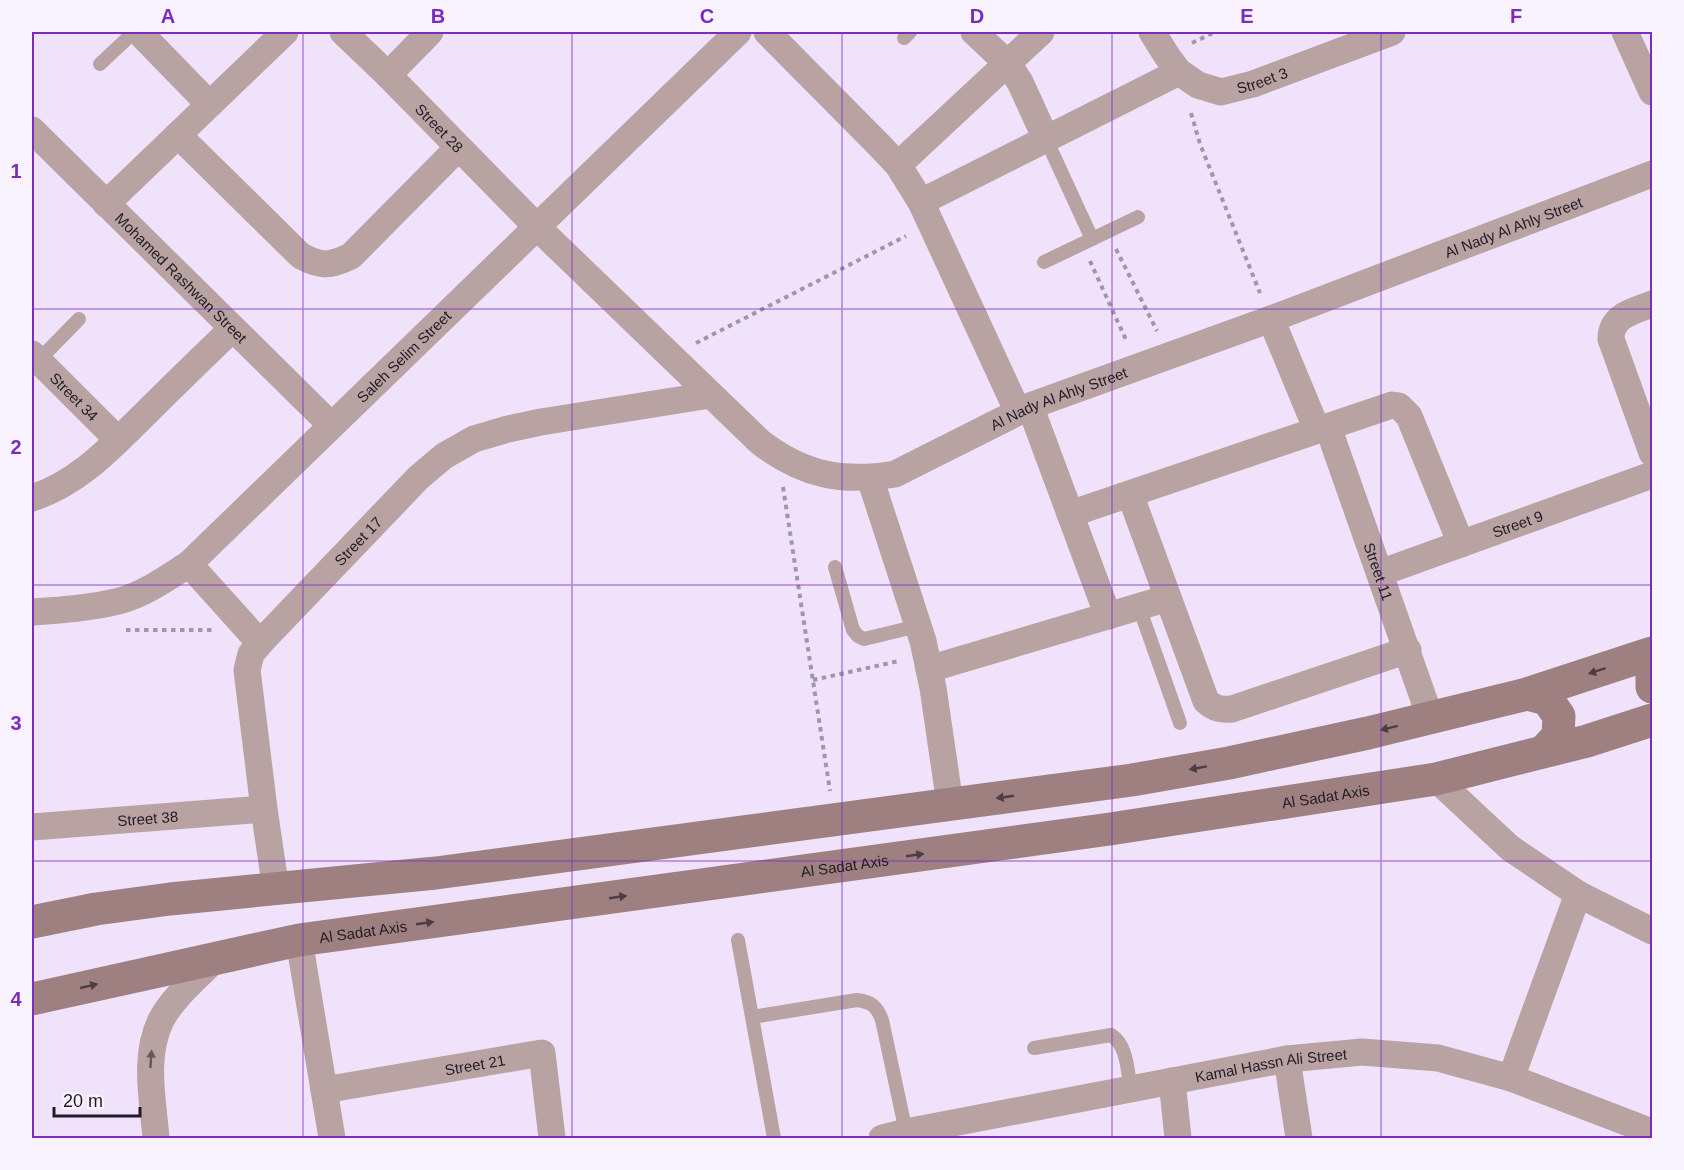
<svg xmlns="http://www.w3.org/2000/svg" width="1684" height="1170" font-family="Helvetica,sans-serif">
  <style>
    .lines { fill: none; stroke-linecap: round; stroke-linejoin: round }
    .path { stroke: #a196a9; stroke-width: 4; stroke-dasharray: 4.5 4.5; stroke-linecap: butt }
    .lane { stroke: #b8a2a2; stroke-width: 14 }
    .street { stroke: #b8a2a2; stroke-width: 27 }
    .secondary { stroke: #9f8080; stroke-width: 33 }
    .oneway { fill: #4d3e45 }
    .oneway2 { fill: #65585d }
    .grid { fill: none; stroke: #7b2cbf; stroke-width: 1.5; stroke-opacity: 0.55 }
    .labels { text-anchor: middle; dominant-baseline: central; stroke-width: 5; stroke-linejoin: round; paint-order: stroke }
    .street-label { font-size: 15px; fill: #211b25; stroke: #f9f3ff }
    .neatline { fill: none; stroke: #7b2cbf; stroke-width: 2 }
    .grid-label { font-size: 20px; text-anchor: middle; font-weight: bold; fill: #7b2cbf }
  </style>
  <rect width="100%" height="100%" fill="#f0e2fb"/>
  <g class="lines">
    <g class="path">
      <path d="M1192,43L1215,32"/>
      <path d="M1191,113L1200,144L1260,293"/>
      <path d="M1116,249L1157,331"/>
      <path d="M1090,261L1127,342"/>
      <path d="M696,343L906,236"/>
      <path d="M783,487L830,791"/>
      <path d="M126,630H212"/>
      <path d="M813,680L899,661"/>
    </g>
    <g class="lane">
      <path d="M904,38L910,32"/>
      <path d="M100,64L134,32"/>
      <path d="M1046,139L1092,239"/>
      <path d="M1044,262L1138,217"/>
      <path d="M37,362L79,319"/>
      <path d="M835,567L853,630L858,636L864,639L918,626"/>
      <path d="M1139,607L1180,723"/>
      <path d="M738,940L774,1138"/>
      <path d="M752,1017L857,1000C871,1002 877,1006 882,1020L906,1132"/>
      <path d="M1034,1048L1111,1035C1128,1046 1127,1071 1131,1089"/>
    </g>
    <g class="street">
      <path d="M139,32L209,104"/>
      <path id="s1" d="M343,32L388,75L537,227L760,442C803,475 842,483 895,474L1030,406L1271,319L1652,174"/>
      <path d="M767,32L878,144L898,165L921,202L1018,412"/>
      <path d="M974,32L1008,64L1020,82L1046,139"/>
      <path id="s2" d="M1152,32L1167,56L1179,72L1198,85L1221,92L1253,84L1392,32"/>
      <path d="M1625,32L1652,92"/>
      <path d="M388,75L430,32"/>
      <path id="s3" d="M32,130L331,425"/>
      <path d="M178,135L301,256C322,267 330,266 351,256L458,148"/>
      <path d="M898,165L1041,32"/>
      <path d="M921,202L1179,72"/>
      <path d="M106,204L285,32"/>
      <path d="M1652,304C1634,311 1611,315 1611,339L1652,453"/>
      <path d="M1271,319L1317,430"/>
      <path id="s4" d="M32,354L118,440"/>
      <path d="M1030,406L1108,616"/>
      <path id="s5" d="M1328,427L1430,717"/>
      <path d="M870,478L923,641L933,688L950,804"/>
      <path d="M1130,494L1206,701C1215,709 1221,710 1232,709L1408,650"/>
      <path d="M32,498C80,483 114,444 149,410C176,383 204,356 232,329"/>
      <path d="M1070,514L1392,405L1399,406L1409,416L1461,544"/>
      <path d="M189,564L260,643"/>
      <path id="s6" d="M1380,573L1652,475"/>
      <path id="s7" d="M32,612C61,610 91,608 119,601C145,594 167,578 189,564L738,32"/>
      <path d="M929,669L1168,598"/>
      <path d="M1436,779L1510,848L1578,894L1652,931"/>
      <path id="s8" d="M32,827L264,809"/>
      <path id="s9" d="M276,890L264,809L247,670L251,654L260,643L418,478L444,456L474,439L508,429L541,422L710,395"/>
      <path d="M299,940L332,1138"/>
      <path d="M1287,1059L1299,1138"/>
      <path d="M1511,1078L1578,894"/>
      <path d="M1172,1081L1178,1138"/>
      <path id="s10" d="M324,1090L542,1053L552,1138"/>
      <path d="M156,1138C153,1100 143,1057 161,1020C173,997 198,977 216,958"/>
      <path id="s11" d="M882,1138L906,1132L1287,1059L1362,1052L1438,1058L1511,1078L1652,1132"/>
    </g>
    <g class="secondary">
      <path d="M1652,664V687"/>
      <path d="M1527,694L1547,699L1559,716L1558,736L1544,751"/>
      <path d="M32,922L96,909L170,899L436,873L1132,780L1229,763L1368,733L1527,694L1652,653"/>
      <path id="s12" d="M32,999L299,940L1110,829L1436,779L1587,741L1652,720"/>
    </g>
  </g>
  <defs><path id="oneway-solid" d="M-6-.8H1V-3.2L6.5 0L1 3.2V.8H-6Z" transform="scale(1.5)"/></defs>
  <g class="oneway">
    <use href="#oneway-solid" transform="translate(1597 671) rotate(162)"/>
    <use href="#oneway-solid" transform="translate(1389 728) rotate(166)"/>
    <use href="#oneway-solid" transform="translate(1198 768) rotate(170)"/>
    <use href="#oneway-solid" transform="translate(1005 797) rotate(172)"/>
    <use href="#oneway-solid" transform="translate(915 855) rotate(-8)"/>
    <use href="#oneway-solid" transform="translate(618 897) rotate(-8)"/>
    <use href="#oneway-solid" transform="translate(425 923) rotate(-8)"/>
    <use href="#oneway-solid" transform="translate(89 986) rotate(-13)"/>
  </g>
  <use class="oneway2" href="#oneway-solid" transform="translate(151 1059) rotate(-86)"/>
  <path class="grid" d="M303,32V1138M572,32V1138M842,32V1138M1112,32V1138M1381,32V1138M32,309H1652M32,585H1652M32,861H1652"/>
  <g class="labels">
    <g class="street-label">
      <text stroke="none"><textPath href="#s2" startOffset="138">Street 3</textPath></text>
      <text stroke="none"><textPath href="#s1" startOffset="136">Street 28</textPath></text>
      <text stroke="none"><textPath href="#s1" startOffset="1395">Al Nady Al Ahly Street</textPath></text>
      <text stroke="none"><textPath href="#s3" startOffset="210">Mohamed Rashwan Street</textPath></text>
      <text stroke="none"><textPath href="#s7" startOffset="466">Saleh Selim Street</textPath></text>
      <text stroke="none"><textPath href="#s4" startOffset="60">Street 34</textPath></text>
      <text stroke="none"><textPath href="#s1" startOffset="909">Al Nady Al Ahly Street</textPath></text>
      <text stroke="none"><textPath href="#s6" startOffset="146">Street 9</textPath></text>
      <text stroke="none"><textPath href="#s9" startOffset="394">Street 17</textPath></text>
      <text stroke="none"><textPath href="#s5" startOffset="153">Street 11</textPath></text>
      <text stroke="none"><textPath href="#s12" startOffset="1310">Al Sadat Axis</textPath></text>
      <text stroke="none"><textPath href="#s8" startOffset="116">Street 38</textPath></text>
      <text stroke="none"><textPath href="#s12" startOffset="824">Al Sadat Axis</textPath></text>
      <text stroke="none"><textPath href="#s12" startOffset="338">Al Sadat Axis</textPath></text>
      <text stroke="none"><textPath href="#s10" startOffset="153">Street 21</textPath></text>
      <text stroke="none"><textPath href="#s11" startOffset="396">Kamal Hassn Ali Street</textPath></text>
    </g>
  </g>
  <rect width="1684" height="1170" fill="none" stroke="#f9f3ff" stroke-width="66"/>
  <path d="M54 1107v9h86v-9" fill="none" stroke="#211b25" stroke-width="3"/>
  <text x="63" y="1107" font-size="18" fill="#211b25" stroke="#f9f3ff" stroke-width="4.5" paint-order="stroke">20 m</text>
  <rect x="33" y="33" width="1618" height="1104" class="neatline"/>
  <g class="grid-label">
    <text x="168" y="23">A</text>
    <text x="438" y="23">B</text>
    <text x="707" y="23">C</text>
    <text x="977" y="23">D</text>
    <text x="1247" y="23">E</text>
    <text x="1516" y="23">F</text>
    <text x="16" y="178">1</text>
    <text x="16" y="454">2</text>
    <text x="16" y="730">3</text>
    <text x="16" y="1006">4</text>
  </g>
</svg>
